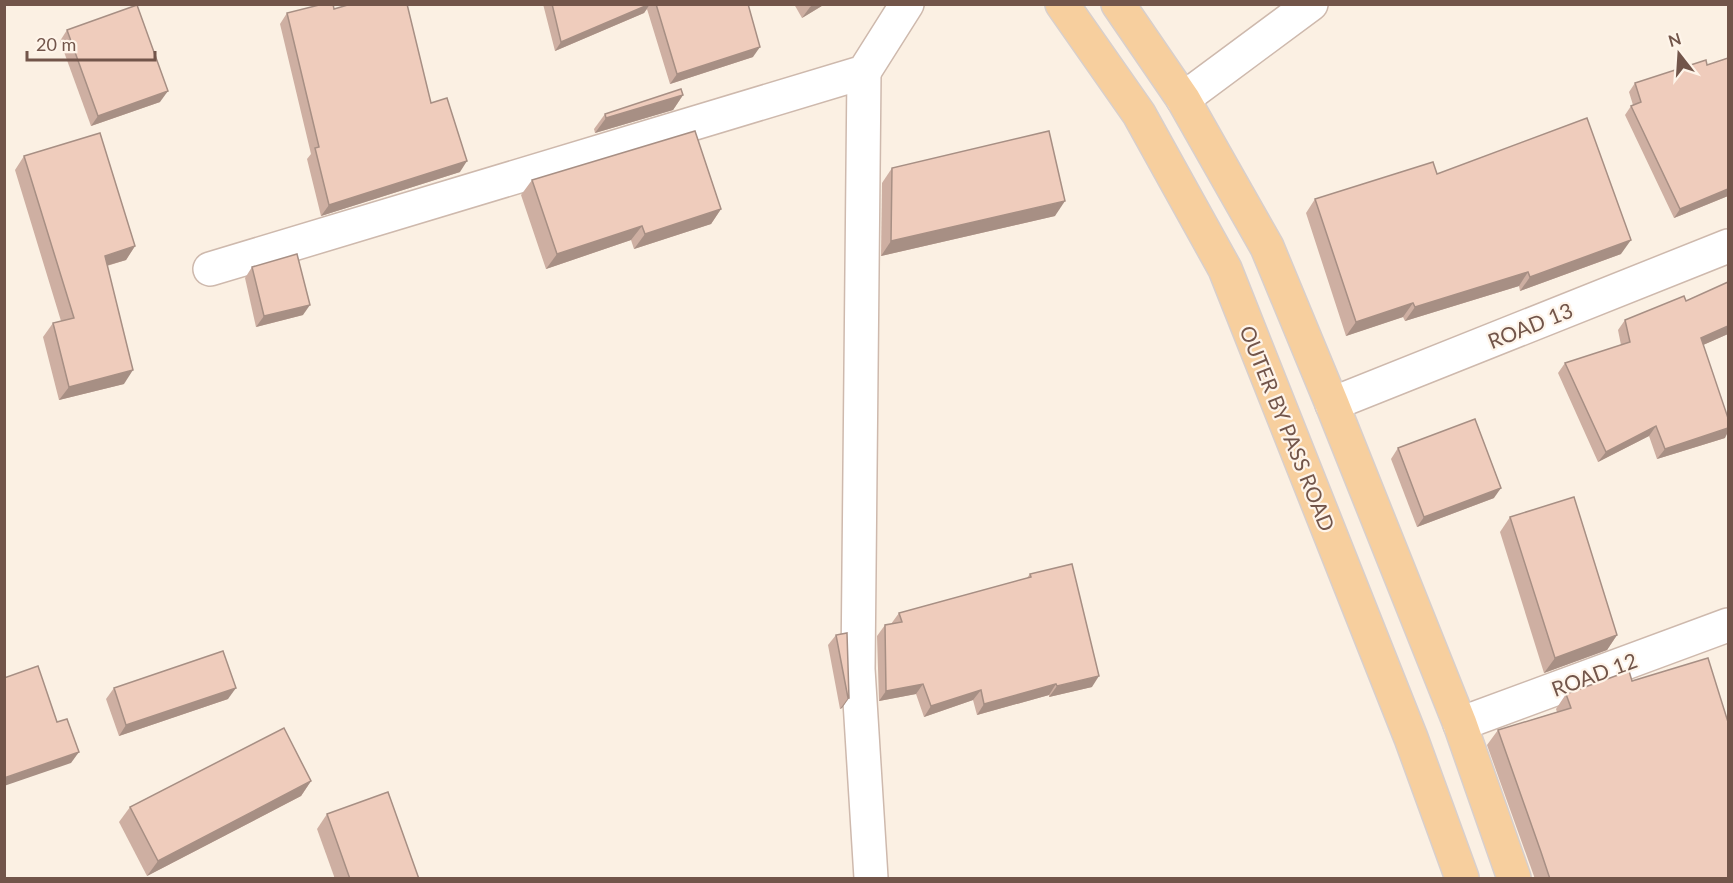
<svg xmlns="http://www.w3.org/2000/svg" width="1733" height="883" font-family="Lato,sans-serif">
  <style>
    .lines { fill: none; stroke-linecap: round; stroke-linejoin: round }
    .minor-casing { stroke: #ceb9ad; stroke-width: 36 }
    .primary-casing { stroke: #d8cfcc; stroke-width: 36 }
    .minor { stroke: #fff; stroke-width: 33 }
    .primary { stroke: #f7cf9e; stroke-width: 33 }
    .wall { fill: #ceafa2 }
    .shaded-wall { fill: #a78f84 }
    .building { fill: #efccbc; stroke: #a78f84; stroke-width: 1.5 }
    .labels { text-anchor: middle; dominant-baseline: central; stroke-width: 4.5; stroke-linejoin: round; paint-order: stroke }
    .street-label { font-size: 21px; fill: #72554a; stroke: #fef4e9 }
  </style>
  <rect width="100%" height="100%" fill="#fbf0e3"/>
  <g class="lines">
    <defs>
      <g id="minor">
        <path d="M864,72L858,669L871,878"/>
        <path d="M1183,99L1311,4"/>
        <path d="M210,269L864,72L907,4"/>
        <path d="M1332,404L1728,246"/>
        <path d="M1460,724L1728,625"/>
      </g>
      <g id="primary">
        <path d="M1062,4L1139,114L1225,269L1411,738L1462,878"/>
        <path d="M1118,4L1183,99L1267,247L1332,404L1460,724L1514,878"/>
      </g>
    </defs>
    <use href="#minor" class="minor-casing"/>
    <use href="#primary" class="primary-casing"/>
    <use href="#minor" class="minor"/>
    <use href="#primary" class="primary"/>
  </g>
  <g class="wall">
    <path d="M543,4H748L753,57L670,84L647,9L644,13L555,51Z"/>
    <path d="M794,4H825L802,18Z"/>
    <path d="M334,9L431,103L460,172L321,216L307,159L311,154L280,24L287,13Z"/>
    <path d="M67,30L160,102L91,126L60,41Z"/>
    <path d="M1707,65L1728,196L1674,218L1625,115L1631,106L1633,105L1629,92L1635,83Z"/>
    <path d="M683,95L673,110L595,133L594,129L605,114Z"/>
    <path d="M24,156L135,246L126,260L107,266L124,384L59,400L43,337L53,323L61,321L15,170Z"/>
    <path d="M892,168L1055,216L881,256L882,183Z"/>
    <path d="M1437,174L1621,254L1520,291L1519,286L1405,321L1403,317L1346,336L1306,213L1315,199Z"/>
    <path d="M532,180L721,209L711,224L634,249L631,240L546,269L521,195Z"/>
    <path d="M252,267L303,315L256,327L245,278Z"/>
    <path d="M1728,282V334L1703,345L1725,438L1657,459L1649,436L1598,462L1558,373L1565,363L1621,345L1618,330L1625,320L1686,301Z"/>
    <path d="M1398,448L1494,498L1417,527L1391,459Z"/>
    <path d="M1510,517L1617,635L1607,650L1544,673L1500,532Z"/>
    <path d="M1030,574L1092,687L1049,697V695L977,715L973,700L924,717L916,694L879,701L877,636L885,625L891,624L899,613L1027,578Z"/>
    <path d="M836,635L849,698L842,708L840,709L828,645Z"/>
    <path d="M1632,681L1728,879H1535L1487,745L1498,730L1557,712L1556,709L1566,694Z"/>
    <path d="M114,688L228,699L119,736L106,699Z"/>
    <path d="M311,781L301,796L147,876L119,822L130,807Z"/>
    <path d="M327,814L419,879H335L317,829Z"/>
  </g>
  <g class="shaded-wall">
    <path d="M650,4L644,13L555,51L561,42Z"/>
    <path d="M814,4H825L802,18L810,7Z"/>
    <path d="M760,47L753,57L670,84L677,74Z"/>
    <path d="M168,91L160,102L91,126L98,116Z"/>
    <path d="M683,95L673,110L595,133L606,118Z"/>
    <path d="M467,161L460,172L321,216L329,205Z"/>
    <path d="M1728,189V196L1674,218L1680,209Z"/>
    <path d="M1065,201L1055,216L881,256L891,241Z"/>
    <path d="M721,209L711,224L634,249L645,234Z"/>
    <path d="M642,226L631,240L546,269L557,254Z"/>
    <path d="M1631,240L1621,254L1520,291L1530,277Z"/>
    <path d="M135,246L126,260L95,269L105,256Z"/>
    <path d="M1528,272L1519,286L1405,321L1415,307Z"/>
    <path d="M1413,303L1403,317L1346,336L1356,322Z"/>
    <path d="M310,305L303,315L256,327L264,316Z"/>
    <path d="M1728,326V334L1694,349L1701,338Z"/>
    <path d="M133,370L124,384L59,400L69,387Z"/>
    <path d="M1656,426L1649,436L1598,462L1606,452Z"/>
    <path d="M1728,428V432L1725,438L1657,459L1665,449Z"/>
    <path d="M1501,488L1494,498L1417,527L1424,517Z"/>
    <path d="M1617,635L1607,650L1544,673L1555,658Z"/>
    <path d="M1099,676L1092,687L1049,697L1057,686Z"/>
    <path d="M923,684L916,694L879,701L886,691Z"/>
    <path d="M1056,684L1049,695L977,715L984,704Z"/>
    <path d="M236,688L228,699L119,736L126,725Z"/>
    <path d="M981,690L973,700L924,717L931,706Z"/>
    <path d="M848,698H849L842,708L840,709Z"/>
    <path d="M79,752L71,763L4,786V778Z"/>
    <path d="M311,781L301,796L147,876L158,861Z"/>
  </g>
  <g class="building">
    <path d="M323,4H333L334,9L351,4H407L431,103L447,98L467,161L329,205L315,148L319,147L287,13Z"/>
    <path d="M552,4H650L561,42Z"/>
    <path d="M656,4H748L760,47L677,74Z"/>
    <path d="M137,5L168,91L98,116L67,30Z"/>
    <path d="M1728,58V189L1680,209L1631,106L1641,102L1635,83L1706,60L1707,65Z"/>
    <path d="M681,89L683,95L606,118L605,114Z"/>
    <path d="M1587,118L1631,240L1530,277L1528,272L1415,307L1413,303L1356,322L1315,199L1433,162L1437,174Z"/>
    <path d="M695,131L721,209L645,234L642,226L557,254L532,180Z"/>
    <path d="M1049,131L1065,201L891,241L892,168Z"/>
    <path d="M100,133L135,246L105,256L133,370L69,387L53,323L74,318L24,156Z"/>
    <path d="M297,254L310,305L264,316L252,267Z"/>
    <path d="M1728,282V326L1701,338L1728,418V428L1665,449L1656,426L1606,452L1565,363L1630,342L1625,320L1684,296L1686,301Z"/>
    <path d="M1475,419L1501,488L1424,517L1398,448Z"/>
    <path d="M1574,497L1617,635L1555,658L1510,517Z"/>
    <path d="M1072,564L1099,676L1057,686L1056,684L984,704L981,690L931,706L923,684L886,691L885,625L902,622L899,613L1031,577L1030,574Z"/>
    <path d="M847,633L849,698H848L836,635Z"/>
    <path d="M223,651L236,688L126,725L114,688Z"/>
    <path d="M1708,658L1728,722V879H1550L1541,852L1498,730L1571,708L1566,694L1629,671L1632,681Z"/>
    <path d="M38,666L57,722L67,719L79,752L4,778V678Z"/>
    <path d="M284,728L311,781L158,861L130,807Z"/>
    <path d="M388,792L419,879H350L327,814Z"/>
  </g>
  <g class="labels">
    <g class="street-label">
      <text transform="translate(1530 325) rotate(-22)">ROAD 13</text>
      <text transform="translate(1288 428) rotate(68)">OUTER BY PASS ROAD</text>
      <text transform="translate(1594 674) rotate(-20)">ROAD 12</text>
    </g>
  </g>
  <rect width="1733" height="883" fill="none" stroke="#72554a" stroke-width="12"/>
  <g transform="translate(1679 54) rotate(343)" stroke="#fef4e9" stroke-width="4.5" paint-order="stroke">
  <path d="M0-4.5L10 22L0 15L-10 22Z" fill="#72554a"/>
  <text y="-9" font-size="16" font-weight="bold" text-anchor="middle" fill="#72554a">N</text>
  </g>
  <path d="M27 51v9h128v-9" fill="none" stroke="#72554a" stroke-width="3"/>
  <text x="36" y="51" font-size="18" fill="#72554a" stroke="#fef4e9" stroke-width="4.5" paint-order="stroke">20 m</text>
</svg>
